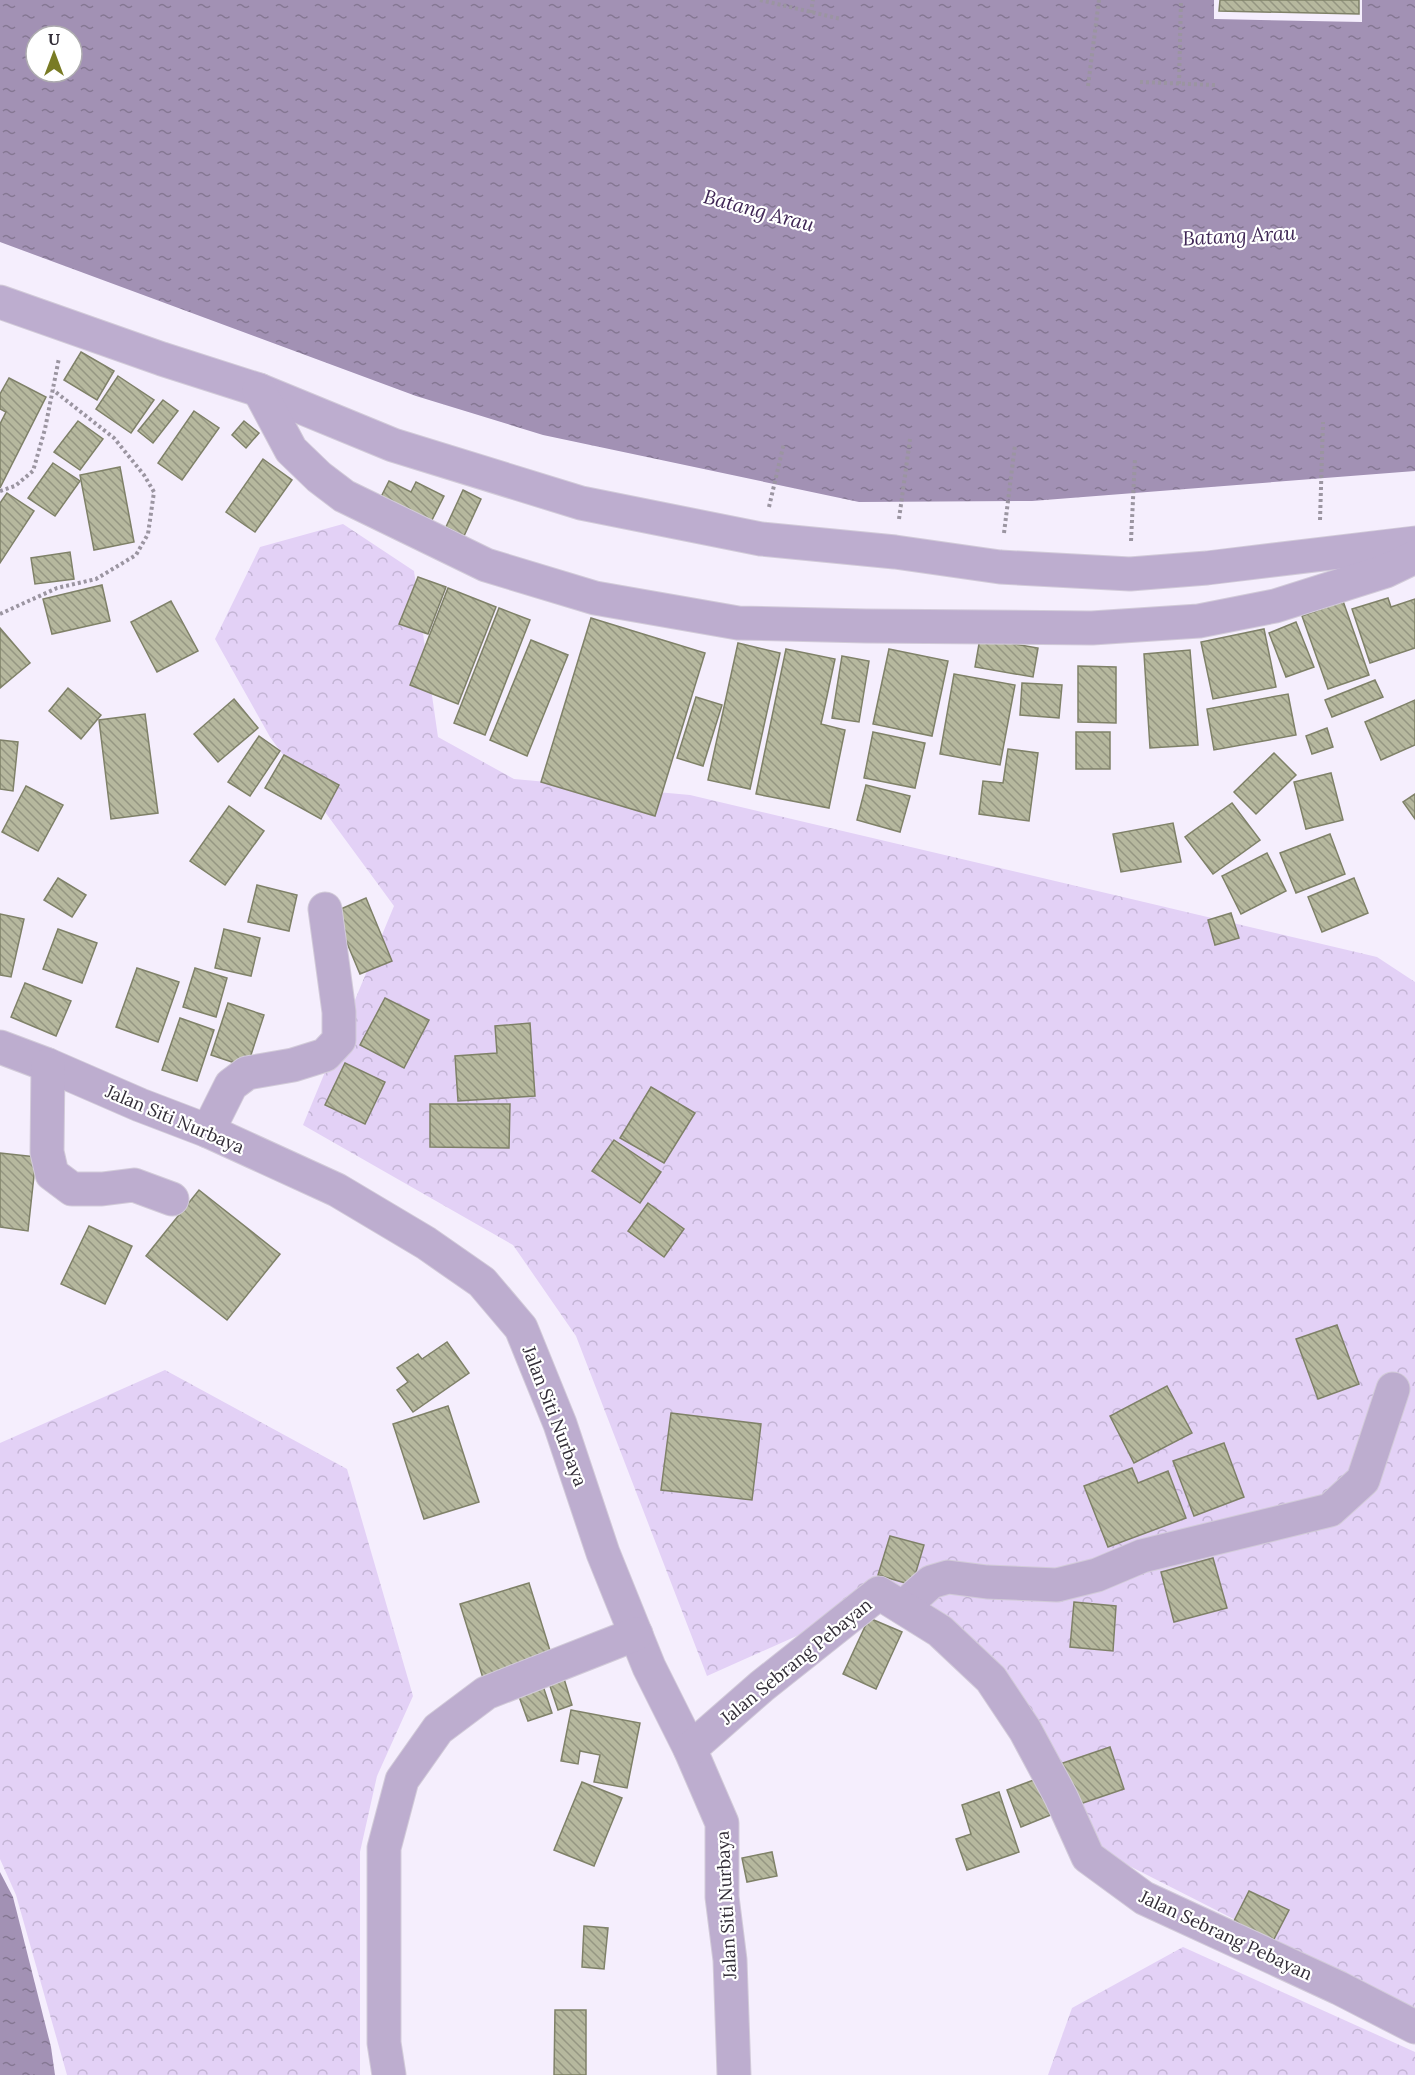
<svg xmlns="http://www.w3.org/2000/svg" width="1415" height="2075" font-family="Lora,serif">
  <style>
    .forest { fill: url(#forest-crowns) }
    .water { fill: url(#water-ripples); fill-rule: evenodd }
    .building { fill: url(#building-back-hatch); stroke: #7f8168; stroke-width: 1.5 }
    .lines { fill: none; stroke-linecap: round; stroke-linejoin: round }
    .minor-casing { stroke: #d2cbd9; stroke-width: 35 }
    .path { stroke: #9b95a1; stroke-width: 4; stroke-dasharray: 3 3; stroke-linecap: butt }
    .minor { stroke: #bdadcf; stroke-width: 33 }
    .labels { text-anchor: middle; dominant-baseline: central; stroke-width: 4.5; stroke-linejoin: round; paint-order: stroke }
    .street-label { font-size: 18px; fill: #322d37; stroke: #fff }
    .water-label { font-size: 20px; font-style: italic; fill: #3f2655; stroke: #fff }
  </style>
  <defs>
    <pattern id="forest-crowns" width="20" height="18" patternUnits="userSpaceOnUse" patternTransform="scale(1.5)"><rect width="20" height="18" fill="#e3d1f6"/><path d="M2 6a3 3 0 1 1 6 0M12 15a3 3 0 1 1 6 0" fill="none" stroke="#c3b4d4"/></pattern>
    <pattern id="water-ripples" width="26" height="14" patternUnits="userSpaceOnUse" patternTransform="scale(1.5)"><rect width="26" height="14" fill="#a291b4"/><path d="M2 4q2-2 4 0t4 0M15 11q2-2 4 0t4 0" fill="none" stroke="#857793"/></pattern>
    <pattern id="building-back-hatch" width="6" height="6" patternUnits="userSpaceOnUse" patternTransform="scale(1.5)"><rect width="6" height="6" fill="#b6b89e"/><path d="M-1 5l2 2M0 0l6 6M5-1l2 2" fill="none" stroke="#959682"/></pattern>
  </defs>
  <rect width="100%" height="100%" fill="#f5eefd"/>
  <g class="forest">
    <path d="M343,524L414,571L438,737L514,779L690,795L1377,957L1415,982V2011L1092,1847L1000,1672L893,1593L707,1676L576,1336L513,1245L303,1125L394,906L270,737L215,639L260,547Z"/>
    <path d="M165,1370L347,1469L413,1696L377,1776L360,1852V2075H67L16,1895L0,1859V1443Z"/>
    <path d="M1183,1947L1415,2052V2075H1048L1072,2008Z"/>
  </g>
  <g class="water">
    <path d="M0,0H1214V19L1362,22V0H1415V471L1032,501L859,502L543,435L416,396L0,242ZM36,36H72V72H36Z"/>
    <path d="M0,1872L13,1897L51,2047L55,2075H0Z"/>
  </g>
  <g class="building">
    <path d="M1220,0H1359V14L1219,11Z"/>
    <path d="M81,352L114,371L97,400L64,380Z"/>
    <path d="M118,376L154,400L131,433L96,409Z"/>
    <path d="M9,378L46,397L0,488V424L6,412L0,409V394Z"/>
    <path d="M163,400L178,411L153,443L138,431Z"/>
    <path d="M194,411L219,428L182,480L158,463Z"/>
    <path d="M78,421L103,439L80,470L54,452Z"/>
    <path d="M244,421L259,433L246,448L232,435Z"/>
    <path d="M263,459L292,480L255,532L226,512Z"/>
    <path d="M53,463L80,481L55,516L28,498Z"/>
    <path d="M120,467L134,542L94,550L80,475Z"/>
    <path d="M389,481L411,492L416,482L444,496L430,524L380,499Z"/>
    <path d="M463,490L481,499L464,536L446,527Z"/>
    <path d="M7,493L34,511L0,563V503Z"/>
    <path d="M70,552L74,579L35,584L31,558Z"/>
    <path d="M418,577L446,587L428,634L399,624Z"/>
    <path d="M102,585L110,621L52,634L43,599Z"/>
    <path d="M448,588L496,607L458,704L410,685Z"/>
    <path d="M1388,598L1391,607L1415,599V648L1370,663L1352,609Z"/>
    <path d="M171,601L198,651L157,672L131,622Z"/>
    <path d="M1343,601L1369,675L1328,689L1302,616Z"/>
    <path d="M499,608L530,620L485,735L454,723Z"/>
    <path d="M591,618L705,653L655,816L541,782Z"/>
    <path d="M1296,622L1314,667L1286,677L1269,633Z"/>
    <path d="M0,628L30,663L0,688Z"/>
    <path d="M1264,629L1276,687L1213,699L1201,642Z"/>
    <path d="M980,638L1038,648L1033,677L975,667Z"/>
    <path d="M531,640L568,655L527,756L490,740Z"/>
    <path d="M738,643L780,653L750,789L708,780Z"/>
    <path d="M786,649L835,659L821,724L845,730L829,808L756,794Z"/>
    <path d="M889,649L948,661L932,736L873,724Z"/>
    <path d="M1190,650L1198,745L1150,748L1144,654Z"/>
    <path d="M842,656L869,661L859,722L832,718Z"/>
    <path d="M1078,666L1116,667V723L1078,722Z"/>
    <path d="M954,674L1015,685L1000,765L940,754Z"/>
    <path d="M1375,680L1383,697L1332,717L1325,700Z"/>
    <path d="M1022,683L1062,685L1059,718L1020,715Z"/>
    <path d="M68,688L101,715L81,739L49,711Z"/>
    <path d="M1288,694L1296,735L1214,750L1207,709Z"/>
    <path d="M696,697L722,705L703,766L677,758Z"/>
    <path d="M234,699L258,728L218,762L194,734Z"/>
    <path d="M1415,700V745L1381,760L1365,722Z"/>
    <path d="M145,714L158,813L111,819L99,720Z"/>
    <path d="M1327,728L1333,747L1312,754L1306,736Z"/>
    <path d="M873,732L925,743L915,788L864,778Z"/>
    <rect x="1076" y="732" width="34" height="37"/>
    <path d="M259,736L280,751L250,796L228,782Z"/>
    <path d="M0,740L18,742L13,791L0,789Z"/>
    <path d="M1008,749L1038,753L1029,821L979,814L983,781L1003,783Z"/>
    <path d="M1274,753L1296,775L1256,814L1234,792Z"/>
    <path d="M284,755L339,785L321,819L265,788Z"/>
    <path d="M1331,773L1343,820L1306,829L1294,782Z"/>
    <path d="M866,785L910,796L900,832L857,820Z"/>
    <path d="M26,786L63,805L38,851L2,832Z"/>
    <path d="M1415,794V819L1403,802Z"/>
    <path d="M1232,803L1260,840L1213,874L1185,837Z"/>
    <path d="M229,806L264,831L225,885L190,861Z"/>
    <path d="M1173,823L1181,862L1121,872L1113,834Z"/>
    <path d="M1330,834L1345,874L1296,893L1280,853Z"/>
    <path d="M1267,853L1286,891L1241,914L1222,876Z"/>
    <path d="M58,878L86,895L72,917L44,900Z"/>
    <path d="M1354,878L1368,913L1322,932L1308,897Z"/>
    <path d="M257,885L297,895L289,931L248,922Z"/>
    <path d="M366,898L392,961L360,974L334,912Z"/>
    <path d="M1231,913L1239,938L1215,945L1208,920Z"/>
    <path d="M0,914L24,919L11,977L0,975Z"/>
    <path d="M58,929L97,943L82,983L43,969Z"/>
    <path d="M224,929L260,938L251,976L215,968Z"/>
    <path d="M137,968L179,982L158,1042L116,1027Z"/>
    <path d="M195,968L227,978L216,1017L183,1007Z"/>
    <path d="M25,983L71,1001L56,1036L11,1017Z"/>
    <path d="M385,998L429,1020L404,1068L360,1045Z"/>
    <path d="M228,1003L264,1015L247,1067L211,1055Z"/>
    <path d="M180,1018L214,1030L197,1081L162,1070Z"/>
    <path d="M530,1023L535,1096L458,1101L455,1056L497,1053L495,1026Z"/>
    <path d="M345,1063L385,1082L365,1124L325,1105Z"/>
    <path d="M651,1087L695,1113L664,1163L620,1138Z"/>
    <path d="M430,1104H510L509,1148L430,1147Z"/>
    <path d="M614,1140L661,1172L640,1203L592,1171Z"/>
    <path d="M0,1153L36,1157L28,1231L0,1227Z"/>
    <path d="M199,1190L280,1254L227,1320L146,1256Z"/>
    <path d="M648,1203L684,1229L664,1257L628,1231Z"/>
    <path d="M89,1226L132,1246L105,1304L61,1284Z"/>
    <path d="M1337,1325L1359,1384L1318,1399L1296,1339Z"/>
    <path d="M447,1342L469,1373L413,1412L397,1390L408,1382L397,1368L418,1354L422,1359Z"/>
    <path d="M1167,1386L1192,1433L1134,1463L1110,1416Z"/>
    <path d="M448,1406L479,1502L424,1519L393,1424Z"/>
    <path d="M671,1413L761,1424L752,1500L661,1490Z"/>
    <path d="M1224,1443L1244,1497L1194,1516L1173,1461Z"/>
    <path d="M1132,1468L1138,1483L1168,1471L1186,1518L1108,1547L1084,1486Z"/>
    <path d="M890,1536L924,1545L912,1585L878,1575Z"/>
    <path d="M1213,1558L1227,1608L1174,1622L1161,1572Z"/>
    <path d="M529,1583L552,1657L483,1678L460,1604Z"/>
    <path d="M1074,1602L1116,1606L1113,1651L1070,1647Z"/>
    <path d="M869,1618L902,1632L876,1689L843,1674Z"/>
    <path d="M562,1672L572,1705L558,1710L547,1677Z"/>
    <path d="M542,1683L552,1713L528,1721L517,1691Z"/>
    <path d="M571,1710L640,1723L627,1788L594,1782L600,1755L580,1751L578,1764L561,1761Z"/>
    <path d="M1110,1747L1124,1789L1074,1806L1060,1764Z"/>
    <path d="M1039,1778L1053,1814L1021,1827L1007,1790Z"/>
    <path d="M582,1782L622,1798L594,1866L554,1850Z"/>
    <path d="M999,1792L1019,1852L967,1870L956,1839L971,1834L962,1805Z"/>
    <path d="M772,1852L777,1876L747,1882L742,1858Z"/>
    <path d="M1249,1891L1289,1910L1273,1941L1234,1921Z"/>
    <path d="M584,1926L608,1928L604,1969L582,1967Z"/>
    <path d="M555,2010H586V2075H554Z"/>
  </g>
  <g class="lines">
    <defs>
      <g id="minor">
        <path d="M0,302L162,359L259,390L393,445L581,503L761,539L895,552L1000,567L1130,574L1207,568L1415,543"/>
        <path d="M259,390L291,450L319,477L344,496L486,565L595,598L738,623L866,626L1092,628L1199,621L1275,606L1386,571L1415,557"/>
        <path d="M0,1047L48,1065L140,1105L208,1131L337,1190L426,1243L482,1282L521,1328L560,1424L603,1553L649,1667L690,1749L722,1823V1897L730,1960L734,2075"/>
        <path d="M48,1065L47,1152L52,1174L72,1189H102L134,1185L172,1199"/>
        <path d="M208,1131L231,1085L247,1073L293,1065L325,1055L339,1040V1012L325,909"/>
        <path d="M903,1607L931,1582L948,1577L987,1582L1057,1585L1097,1575L1142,1556L1330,1510L1363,1480L1393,1389"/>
        <path d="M690,1749L762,1686L879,1593L940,1631L991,1679L1025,1730L1061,1797L1088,1857L1144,1898L1339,1988L1415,2027"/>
        <path d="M389,2075L384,2043V1848L402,1780L438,1729L486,1693L636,1634"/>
      </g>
    </defs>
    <use href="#minor" class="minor-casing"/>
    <g class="path">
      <path d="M760,0L841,19"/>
      <path d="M811,13L813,0"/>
      <path d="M1140,82L1215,85"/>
      <path d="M1179,84L1181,0"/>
      <path d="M1088,86L1099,0"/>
      <path d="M0,491L15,486L33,471L45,429L59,358"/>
      <path d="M769,507L784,443"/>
      <path d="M899,519L910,439"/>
      <path d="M1320,520L1323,422"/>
      <path d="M1004,533L1015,445"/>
      <path d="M1131,541L1135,458"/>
      <path d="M0,614L57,588L96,579L136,555L148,534L154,492L144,475L114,438L53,390"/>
    </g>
    <use href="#minor" class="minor"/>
  </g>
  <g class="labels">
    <g class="street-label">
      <text transform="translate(175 1119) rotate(23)">Jalan Siti Nurbaya</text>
      <text transform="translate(555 1416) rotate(69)">Jalan Siti Nurbaya</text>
      <text transform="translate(796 1661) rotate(-39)">Jalan Sebrang Pebayan</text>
      <text transform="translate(726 1905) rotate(-93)">Jalan Siti Nurbaya</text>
      <text transform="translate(1226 1935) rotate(25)">Jalan Sebrang Pebayan</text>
    </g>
    <g class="water-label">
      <text transform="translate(759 210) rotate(15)">Batang Arau</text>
      <text transform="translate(1239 235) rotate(-3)">Batang Arau</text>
    </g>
  </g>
  <g transform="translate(54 54)"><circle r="28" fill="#ffffff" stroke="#adabaf" stroke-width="1.5"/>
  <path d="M0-4.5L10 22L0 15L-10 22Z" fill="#797b24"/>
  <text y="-9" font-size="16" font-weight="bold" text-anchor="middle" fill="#322d37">U</text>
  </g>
</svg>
